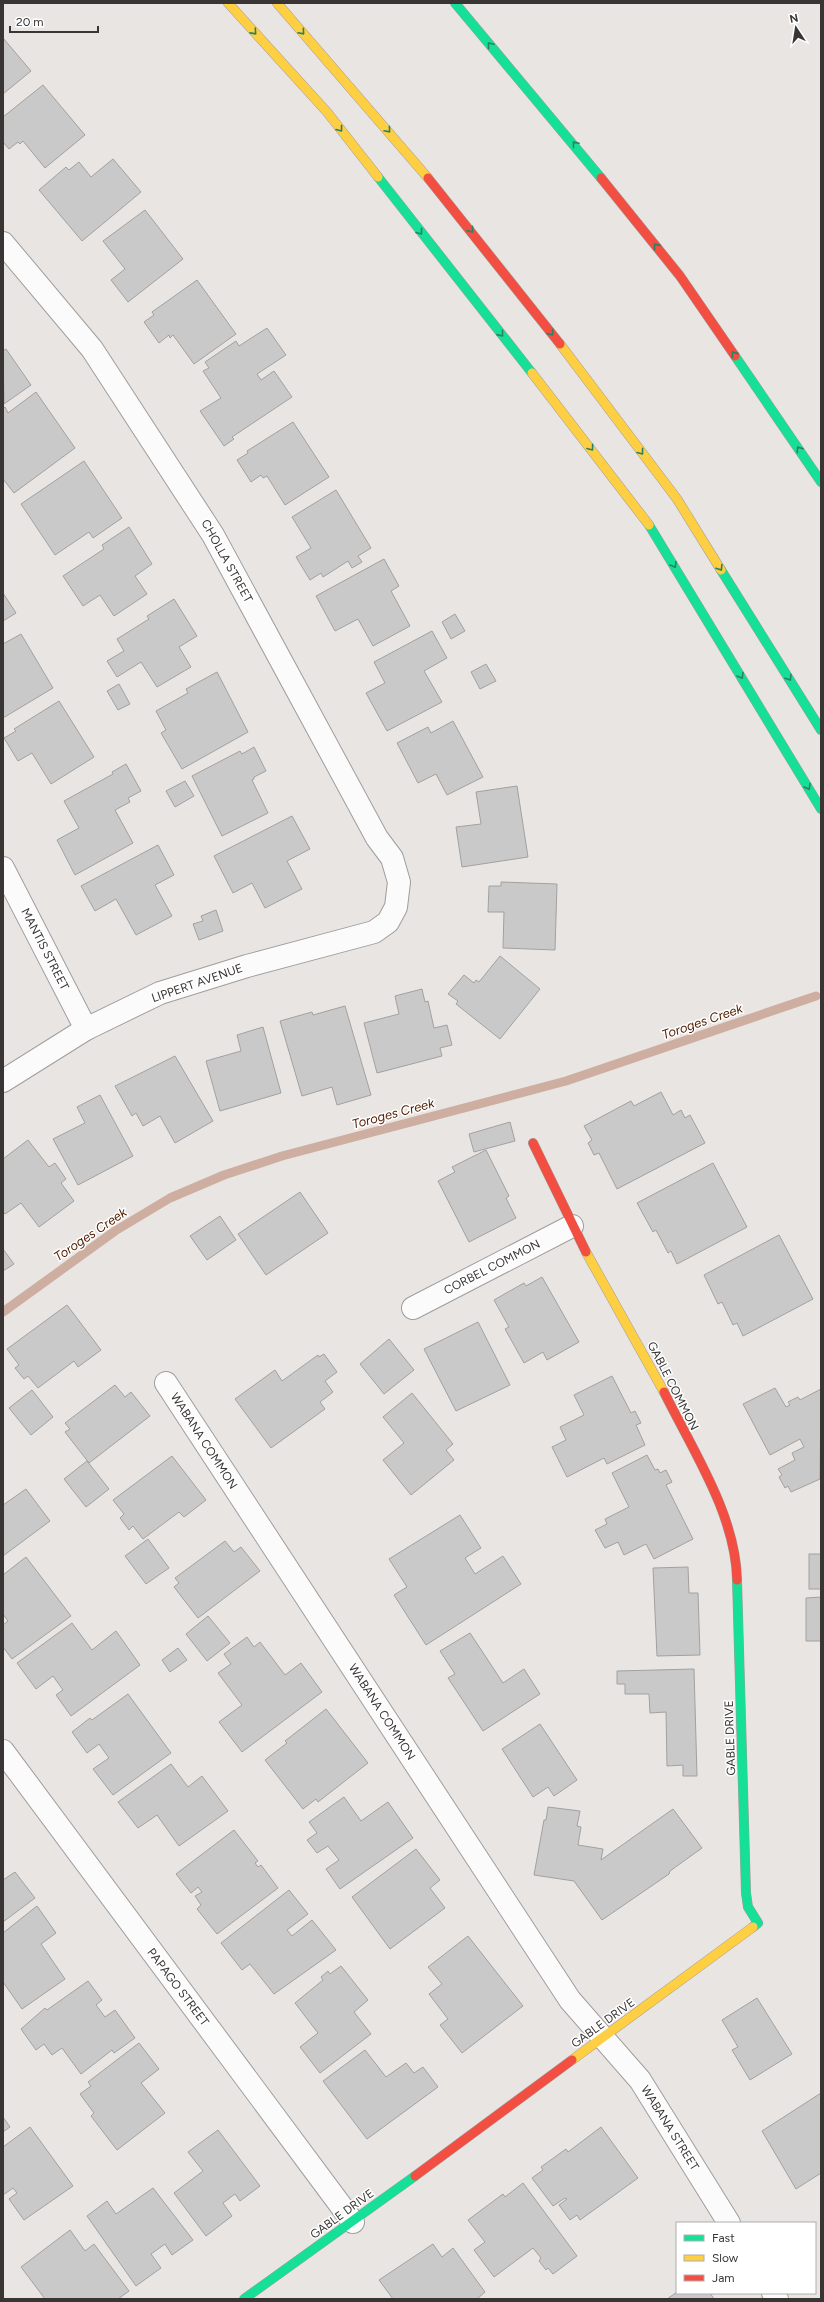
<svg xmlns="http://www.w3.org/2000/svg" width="824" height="2302" font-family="Figtree,sans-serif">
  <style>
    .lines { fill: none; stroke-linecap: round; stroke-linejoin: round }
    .stream { stroke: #cdaea0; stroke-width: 9 }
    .building { fill: #cac9c9; stroke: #a2a1a0 }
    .street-casing { stroke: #a09d9c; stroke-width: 24 }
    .fast-casing { stroke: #a09d9c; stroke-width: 10 }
    .slow-casing { stroke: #a09d9c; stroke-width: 10 }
    .jam-casing { stroke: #a09d9c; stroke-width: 10 }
    .street { stroke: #fcfbfb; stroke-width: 22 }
    .fast { stroke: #16e098; stroke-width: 9 }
    .slow { stroke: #ffcf43; stroke-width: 9 }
    .jam { stroke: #f24e42; stroke-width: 9 }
    .oneway { stroke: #298261 }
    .labels { text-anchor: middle; stroke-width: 3; stroke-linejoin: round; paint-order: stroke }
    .street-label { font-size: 12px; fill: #383534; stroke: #fff }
    .water-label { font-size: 13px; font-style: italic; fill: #562105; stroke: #fff }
  </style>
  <rect width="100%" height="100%" fill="#e9e5e3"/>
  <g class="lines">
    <polyline class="stream" points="3,1312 115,1231 170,1198 224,1175 282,1156 566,1081 816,996"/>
  </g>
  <g class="building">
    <polygon points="3,38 31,71 3,94"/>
    <polygon points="43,85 85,135 45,168 23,141 20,144 18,142 9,149 3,142 3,117"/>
    <polygon points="113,159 141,192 82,241 39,190 66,167 69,170 79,162 91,177"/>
    <polygon points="145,210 183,259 128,302 111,280 125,269 103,241"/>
    <polygon points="197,280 236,334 194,364 173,335 170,338 169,335 159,343 144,322 154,315 152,312"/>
    <polygon points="267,328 286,355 257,374 261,380 274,371 292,397 232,437 234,439 224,446 200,411 221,398 203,371 209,368 205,362 236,341 239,346"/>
    <polygon points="6,349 31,385 4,404 3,351"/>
    <polygon points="36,392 75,448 14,493 3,479 3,409 5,407 8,413"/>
    <polygon points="293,422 329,477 285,505 267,476 263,478 261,475 251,482 237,460 248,453 247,451"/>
    <polygon points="84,461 122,518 93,538 89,532 55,555 21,504"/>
    <polygon points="336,490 371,548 358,556 362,562 352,568 348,561 323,577 321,573 310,580 296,557 311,548 292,517"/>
    <polygon points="129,527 152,564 135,576 147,594 114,616 100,595 83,606 63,576 104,549 102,545"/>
    <polygon points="384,559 399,586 391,591 410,626 373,646 358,619 335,631 316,596"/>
    <polygon points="3,593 16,613 3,621"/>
    <polygon points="174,599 197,636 179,647 191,667 157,687 141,662 117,677 107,661 124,651 117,639 149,619 147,616"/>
    <polygon points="455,614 465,631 451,639 442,622"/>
    <polygon points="432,631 447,658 424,671 442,702 387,731 366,693 385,683 374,662"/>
    <polygon points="21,634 53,688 3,718 3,644"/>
    <polygon points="486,664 496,681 480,689 471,672"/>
    <polygon points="217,672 248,732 182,769 161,733 166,730 156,711 188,693 186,689"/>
    <polygon points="119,684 130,704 118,710 107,691"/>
    <polygon points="59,701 94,757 51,784 32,753 18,761 4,738 16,731 14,729"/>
    <polygon points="453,721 483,777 447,795 436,774 418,783 397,743 428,727 431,733"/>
    <polygon points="254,747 266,771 254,777 254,779 252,780 268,813 222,836 192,776 240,751 242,754"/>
    <polygon points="126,764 141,791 128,798 130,802 115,810 133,843 75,875 57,840 79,828 64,801 113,774 112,772"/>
    <polygon points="185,781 194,796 175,807 166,791"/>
    <polygon points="517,786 528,857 462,867 456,827 481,824 476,792"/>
    <polygon points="292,816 310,849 287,861 302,889 265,908 252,883 233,893 214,856"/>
    <polygon points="158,845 174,875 155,885 172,916 136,935 116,899 95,911 81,886"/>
    <polygon points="501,882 557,884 555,950 503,948 504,912 488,912 489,886 501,886"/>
    <polygon points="216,910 223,931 199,940 193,924 203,921 201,916"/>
    <polygon points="500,956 540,989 500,1039 456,1004 458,1001 448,994 464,975 474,983 476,980 479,982"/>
    <polygon points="422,989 425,1002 428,1001 434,1028 447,1025 452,1045 440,1048 442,1056 377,1073 364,1023 399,1014 395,996"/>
    <polygon points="345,1006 371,1095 337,1105 332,1087 302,1096 280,1021 312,1012 313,1015"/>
    <polygon points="263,1027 281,1093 220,1111 206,1061 241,1051 237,1035"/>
    <polygon points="175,1056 213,1121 175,1143 160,1116 143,1126 136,1113 132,1116 115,1086"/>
    <polygon points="661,1092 673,1115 681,1110 685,1118 690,1115 705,1143 617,1189 599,1153 594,1155 588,1143 592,1140 584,1126 631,1101 634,1106"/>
    <polygon points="100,1095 133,1156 78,1185 53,1139 85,1123 77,1107"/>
    <polygon points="510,1122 515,1141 474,1152 469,1134"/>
    <polygon points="28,1140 49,1167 55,1163 66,1179 61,1183 74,1201 39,1227 21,1203 5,1214 3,1211 3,1159"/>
    <polygon points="486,1150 509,1196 506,1198 516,1218 469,1242 438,1181 455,1172 452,1167"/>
    <polygon points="713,1163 747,1227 677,1264 671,1251 668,1253 656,1230 653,1232 637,1203"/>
    <polygon points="300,1192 328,1233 266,1275 238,1234"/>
    <polygon points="220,1216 236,1240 207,1260 190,1236"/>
    <polygon points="779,1235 813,1299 743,1336 737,1323 733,1325 722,1302 718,1304 704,1275"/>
    <polygon points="3,1249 14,1264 3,1271"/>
    <polygon points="542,1277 579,1342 547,1360 543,1352 524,1363 505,1329 509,1327 494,1300 524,1283 526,1286"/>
    <polygon points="67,1305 101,1350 78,1367 74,1361 38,1388 28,1376 24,1379 15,1368 19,1365 7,1349"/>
    <polygon points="478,1322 510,1385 456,1411 424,1349"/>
    <polygon points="389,1339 414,1370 384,1394 360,1364"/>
    <polygon points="324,1354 337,1372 325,1381 333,1392 320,1402 325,1409 271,1448 235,1399 275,1370 282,1381 318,1355 319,1357"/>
    <polygon points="612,1376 631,1413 635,1411 641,1423 636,1425 645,1445 607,1464 604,1458 567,1477 552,1447 566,1440 560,1427 584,1415 574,1395"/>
    <polygon points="115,1385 125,1397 131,1392 150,1416 89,1463 65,1432 70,1429 65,1423"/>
    <polygon points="775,1388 786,1407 790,1405 788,1402 798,1397 800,1400 821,1389 820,1479 791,1492 788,1486 785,1488 779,1477 782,1475 778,1469 795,1460 792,1453 804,1447 800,1439 770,1455 743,1404"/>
    <polygon points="32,1390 53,1417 31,1435 9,1408"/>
    <polygon points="412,1393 453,1444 446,1450 454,1460 411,1495 383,1460 404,1443 383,1417"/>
    <polygon points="647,1455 655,1470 658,1469 660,1473 666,1470 672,1482 666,1485 693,1539 654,1559 646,1544 624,1555 618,1542 605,1548 595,1530 607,1524 605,1519 629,1507 612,1473"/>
    <polygon points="172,1456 206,1500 184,1517 179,1512 143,1539 133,1526 129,1530 120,1518 124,1514 113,1500"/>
    <polygon points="87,1461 109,1489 86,1507 64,1479"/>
    <polygon points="26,1489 50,1521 3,1556 3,1505"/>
    <polygon points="460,1515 481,1548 465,1558 475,1574 503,1556 521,1584 426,1645 394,1595 407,1587 389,1559"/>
    <polygon points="148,1539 169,1568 146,1584 125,1556"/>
    <polygon points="225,1541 234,1552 241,1547 260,1571 198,1618 174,1587 179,1583 175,1578"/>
    <rect x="809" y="1554" width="12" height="35"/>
    <polygon points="26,1557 71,1616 12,1659 3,1647 3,1625 8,1621 3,1614 3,1575"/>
    <polygon points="688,1567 689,1593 698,1593 700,1655 657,1656 653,1568"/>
    <polygon points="821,1597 821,1641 806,1641 806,1598"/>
    <polygon points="208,1616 230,1643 207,1661 186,1634"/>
    <polygon points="72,1623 92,1650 116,1631 140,1665 71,1716 56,1695 63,1690 53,1676 36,1689 17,1663"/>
    <polygon points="470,1633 503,1683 524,1669 540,1694 483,1731 448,1678 455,1674 440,1651"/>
    <polygon points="247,1637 254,1647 260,1642 285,1675 301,1663 322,1692 242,1752 219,1722 242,1705 218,1673 231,1664 224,1654"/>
    <polygon points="178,1648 187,1660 170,1672 162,1660"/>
    <polygon points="694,1669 697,1776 683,1776 683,1765 667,1766 666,1712 650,1713 649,1694 625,1694 625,1684 617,1684 617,1671"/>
    <polygon points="128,1694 171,1753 113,1795 93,1769 109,1758 99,1744 87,1753 72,1732 90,1718 92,1720"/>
    <polygon points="326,1709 368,1763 318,1802 316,1799 303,1809 265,1760 287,1743 285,1741"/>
    <polygon points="540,1724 577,1780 554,1796 548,1787 533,1797 502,1749"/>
    <polygon points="171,1764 188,1787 202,1776 228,1811 179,1846 157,1815 138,1828 118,1802"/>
    <polygon points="344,1797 361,1821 388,1802 413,1838 340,1889 326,1869 339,1860 328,1846 317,1853 307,1840 317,1833 309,1822"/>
    <polygon points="548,1807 580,1811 577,1826 581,1827 578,1845 603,1849 601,1860 673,1809 702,1848 670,1871 669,1874 602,1920 574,1881 534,1875 544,1820 546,1820"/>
    <polygon points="234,1830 258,1861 255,1863 258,1867 261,1865 278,1888 217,1934 197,1909 201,1905 195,1896 202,1892 198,1887 191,1893 176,1874"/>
    <polygon points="416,1849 440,1880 430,1888 445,1908 390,1949 352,1897"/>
    <polygon points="15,1872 35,1898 3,1922 3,1880"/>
    <polygon points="289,1890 308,1914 287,1930 292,1936 312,1920 336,1950 274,1994 250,1964 242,1970 221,1943"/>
    <polygon points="37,1906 56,1933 41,1944 65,1979 22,2009 3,1982 3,1933"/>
    <polygon points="468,1936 523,2006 462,2053 440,2025 448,2019 429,1994 442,1984 428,1967"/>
    <polygon points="341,1966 368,2000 354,2012 371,2034 320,2073 300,2047 318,2033 295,2003 323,1980 321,1977 328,1971 330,1974"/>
    <polygon points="88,1981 102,2000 96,2005 105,2017 115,2010 135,2038 114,2053 112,2050 81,2074 62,2048 52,2055 44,2044 36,2050 21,2029 45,2008 47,2010"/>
    <polygon points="757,1998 792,2054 750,2080 732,2050 738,2047 722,2020"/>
    <polygon points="139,2043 159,2069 141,2083 165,2113 117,2150 91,2116 94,2113 80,2094 91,2086 88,2082"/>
    <polygon points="365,2050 386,2077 406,2063 414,2073 423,2067 438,2087 367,2139 323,2081"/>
    <polygon points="821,2093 821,2173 796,2189 762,2131"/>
    <polygon points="3,2117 10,2127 3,2132"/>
    <polygon points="30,2127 73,2186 24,2220 9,2199 17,2193 13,2188 3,2195 3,2147"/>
    <polygon points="601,2127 638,2178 580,2220 577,2215 570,2220 559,2205 567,2199 565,2198 553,2206 532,2178 543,2170 541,2167 566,2149 568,2152"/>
    <polygon points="218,2130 260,2186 240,2201 235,2194 223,2203 232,2216 206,2236 174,2193 203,2171 188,2152"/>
    <polygon points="523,2183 577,2256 553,2274 548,2268 546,2270 539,2261 541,2258 533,2248 494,2277 474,2250 485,2242 468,2220 503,2194 505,2197"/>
    <polygon points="153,2188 193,2240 172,2255 165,2244 151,2254 161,2268 136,2286 87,2216 107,2201 116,2214"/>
    <polygon points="70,2230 85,2251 94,2244 129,2291 118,2299 45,2299 21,2267"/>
    <polygon points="433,2244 442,2257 453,2248 485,2292 477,2299 393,2299 379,2280"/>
    <polygon points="677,2292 710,2293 714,2299 667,2299"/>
  </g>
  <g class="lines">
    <g class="street-casing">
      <g id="street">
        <polyline points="3,243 92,349 213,535 377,838 392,858 399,882 396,907 388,922 374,932 247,966 160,993 86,1029 3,1081"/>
        <polyline points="3,868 86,1029"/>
        <polyline points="413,1308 572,1226"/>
        <polyline points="166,1383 570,2000 640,2080 729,2223"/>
        <polyline points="3,1751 353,2222"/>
        <polyline points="773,2293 777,2299"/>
      </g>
    </g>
    <g class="fast-casing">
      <g id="fast">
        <polyline points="455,3 601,178"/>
        <polyline points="378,177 532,373"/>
        <polyline points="735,356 821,482"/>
        <polyline points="649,525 821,809"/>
        <polyline points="721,570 821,730"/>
        <polyline points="737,1580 746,1893 748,1907 758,1923 753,1927"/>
        <polyline points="244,2299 415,2176"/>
      </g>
    </g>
    <g class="slow-casing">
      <g id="slow">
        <polyline points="228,3 327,112 378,177"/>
        <polyline points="277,3 428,178"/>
        <polyline points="560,344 677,499 721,570"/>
        <polyline points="532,373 649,525"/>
        <polyline points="586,1252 664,1392"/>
        <polyline points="572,2060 753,1927"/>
      </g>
    </g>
    <g class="jam-casing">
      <g id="jam">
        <polyline points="428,178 560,344"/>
        <polyline points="601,178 680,276 735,356"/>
        <polyline points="533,1143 586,1252"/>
        <path d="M 664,1392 C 692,1449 736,1515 737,1580"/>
        <polyline points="415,2176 572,2060"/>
      </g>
    </g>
    <use href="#street" class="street"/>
    <use href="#fast" class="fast"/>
    <use href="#slow" class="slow"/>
    <use href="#jam" class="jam"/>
  </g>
  <defs><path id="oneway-chevron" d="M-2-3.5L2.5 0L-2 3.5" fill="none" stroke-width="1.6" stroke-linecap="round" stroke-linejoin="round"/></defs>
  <g class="oneway">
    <use href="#oneway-chevron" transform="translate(254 32) rotate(48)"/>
    <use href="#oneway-chevron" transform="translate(302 32) rotate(49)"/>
    <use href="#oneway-chevron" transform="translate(490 45) rotate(-130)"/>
    <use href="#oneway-chevron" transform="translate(340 129) rotate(52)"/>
    <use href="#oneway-chevron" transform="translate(388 130) rotate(49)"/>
    <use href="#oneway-chevron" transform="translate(575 144) rotate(-129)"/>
    <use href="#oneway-chevron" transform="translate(471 230) rotate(51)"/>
    <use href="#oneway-chevron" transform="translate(420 232) rotate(52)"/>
    <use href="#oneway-chevron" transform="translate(656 246) rotate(-129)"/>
    <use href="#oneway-chevron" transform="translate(551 333) rotate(53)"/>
    <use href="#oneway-chevron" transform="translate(501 334) rotate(51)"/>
    <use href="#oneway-chevron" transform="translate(734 354) rotate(-125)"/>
    <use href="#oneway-chevron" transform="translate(591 448) rotate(53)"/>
    <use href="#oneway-chevron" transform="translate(799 449) rotate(-124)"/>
    <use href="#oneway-chevron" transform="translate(641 452) rotate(53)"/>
    <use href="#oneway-chevron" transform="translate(674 565) rotate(59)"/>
    <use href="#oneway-chevron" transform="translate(720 568) rotate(58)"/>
    <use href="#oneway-chevron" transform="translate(741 676) rotate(59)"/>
    <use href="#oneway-chevron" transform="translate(789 678) rotate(58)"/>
    <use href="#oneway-chevron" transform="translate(808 787) rotate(59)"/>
  </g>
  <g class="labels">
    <g class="street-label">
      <text transform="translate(227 561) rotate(61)" y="4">CHOLLA STREET</text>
      <text transform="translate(45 949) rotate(63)" y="4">MANTIS STREET</text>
      <text transform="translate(197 983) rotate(-19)" y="4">LIPPERT AVENUE</text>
      <text transform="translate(492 1267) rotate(-27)" y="4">CORBEL COMMON</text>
      <text transform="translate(673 1386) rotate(63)" y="4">GABLE COMMON</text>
      <text transform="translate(204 1441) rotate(57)" y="4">WABANA COMMON</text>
      <text transform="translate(382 1712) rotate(57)" y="4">WABANA COMMON</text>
      <text transform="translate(730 1738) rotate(-92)" y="4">GABLE DRIVE</text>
      <text transform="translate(178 1987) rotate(53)" y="4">PAPAGO STREET</text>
      <text transform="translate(603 2023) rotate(-36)" y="4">GABLE DRIVE</text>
      <text transform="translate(670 2128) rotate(58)" y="4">WABANA STREET</text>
      <text transform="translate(342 2214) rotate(-36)" y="4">GABLE DRIVE</text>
    </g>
    <g class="water-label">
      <text transform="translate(702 1021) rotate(-19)" y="5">Toroges Creek</text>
      <text transform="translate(393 1113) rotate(-15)" y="5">Toroges Creek</text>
      <text transform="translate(90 1234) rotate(-34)" y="5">Toroges Creek</text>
    </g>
  </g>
  <rect width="824" height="2302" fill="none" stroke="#383534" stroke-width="8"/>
  <rect x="676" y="2222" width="140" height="72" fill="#ffffff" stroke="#afaeae"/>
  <rect x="684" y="2235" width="20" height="6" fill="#16e098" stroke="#afaeae"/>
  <text x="712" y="2242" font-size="12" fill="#383534">Fast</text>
  <rect x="684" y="2255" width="20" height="6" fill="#ffcf43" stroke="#afaeae"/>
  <text x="712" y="2262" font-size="12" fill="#383534">Slow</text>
  <rect x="684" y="2275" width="20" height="6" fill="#f24e42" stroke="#afaeae"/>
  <text x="712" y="2282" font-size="12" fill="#383534">Jam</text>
  <g transform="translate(796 28) rotate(348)" stroke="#ffffff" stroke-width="3" paint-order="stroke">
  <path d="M0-3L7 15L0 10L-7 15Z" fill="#383534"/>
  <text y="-6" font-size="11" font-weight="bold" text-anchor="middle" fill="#383534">N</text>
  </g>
  <path d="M10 26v6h88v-6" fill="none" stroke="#383534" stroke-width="2"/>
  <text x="16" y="26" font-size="12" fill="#383534" stroke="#ffffff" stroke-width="3" paint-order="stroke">20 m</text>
</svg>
